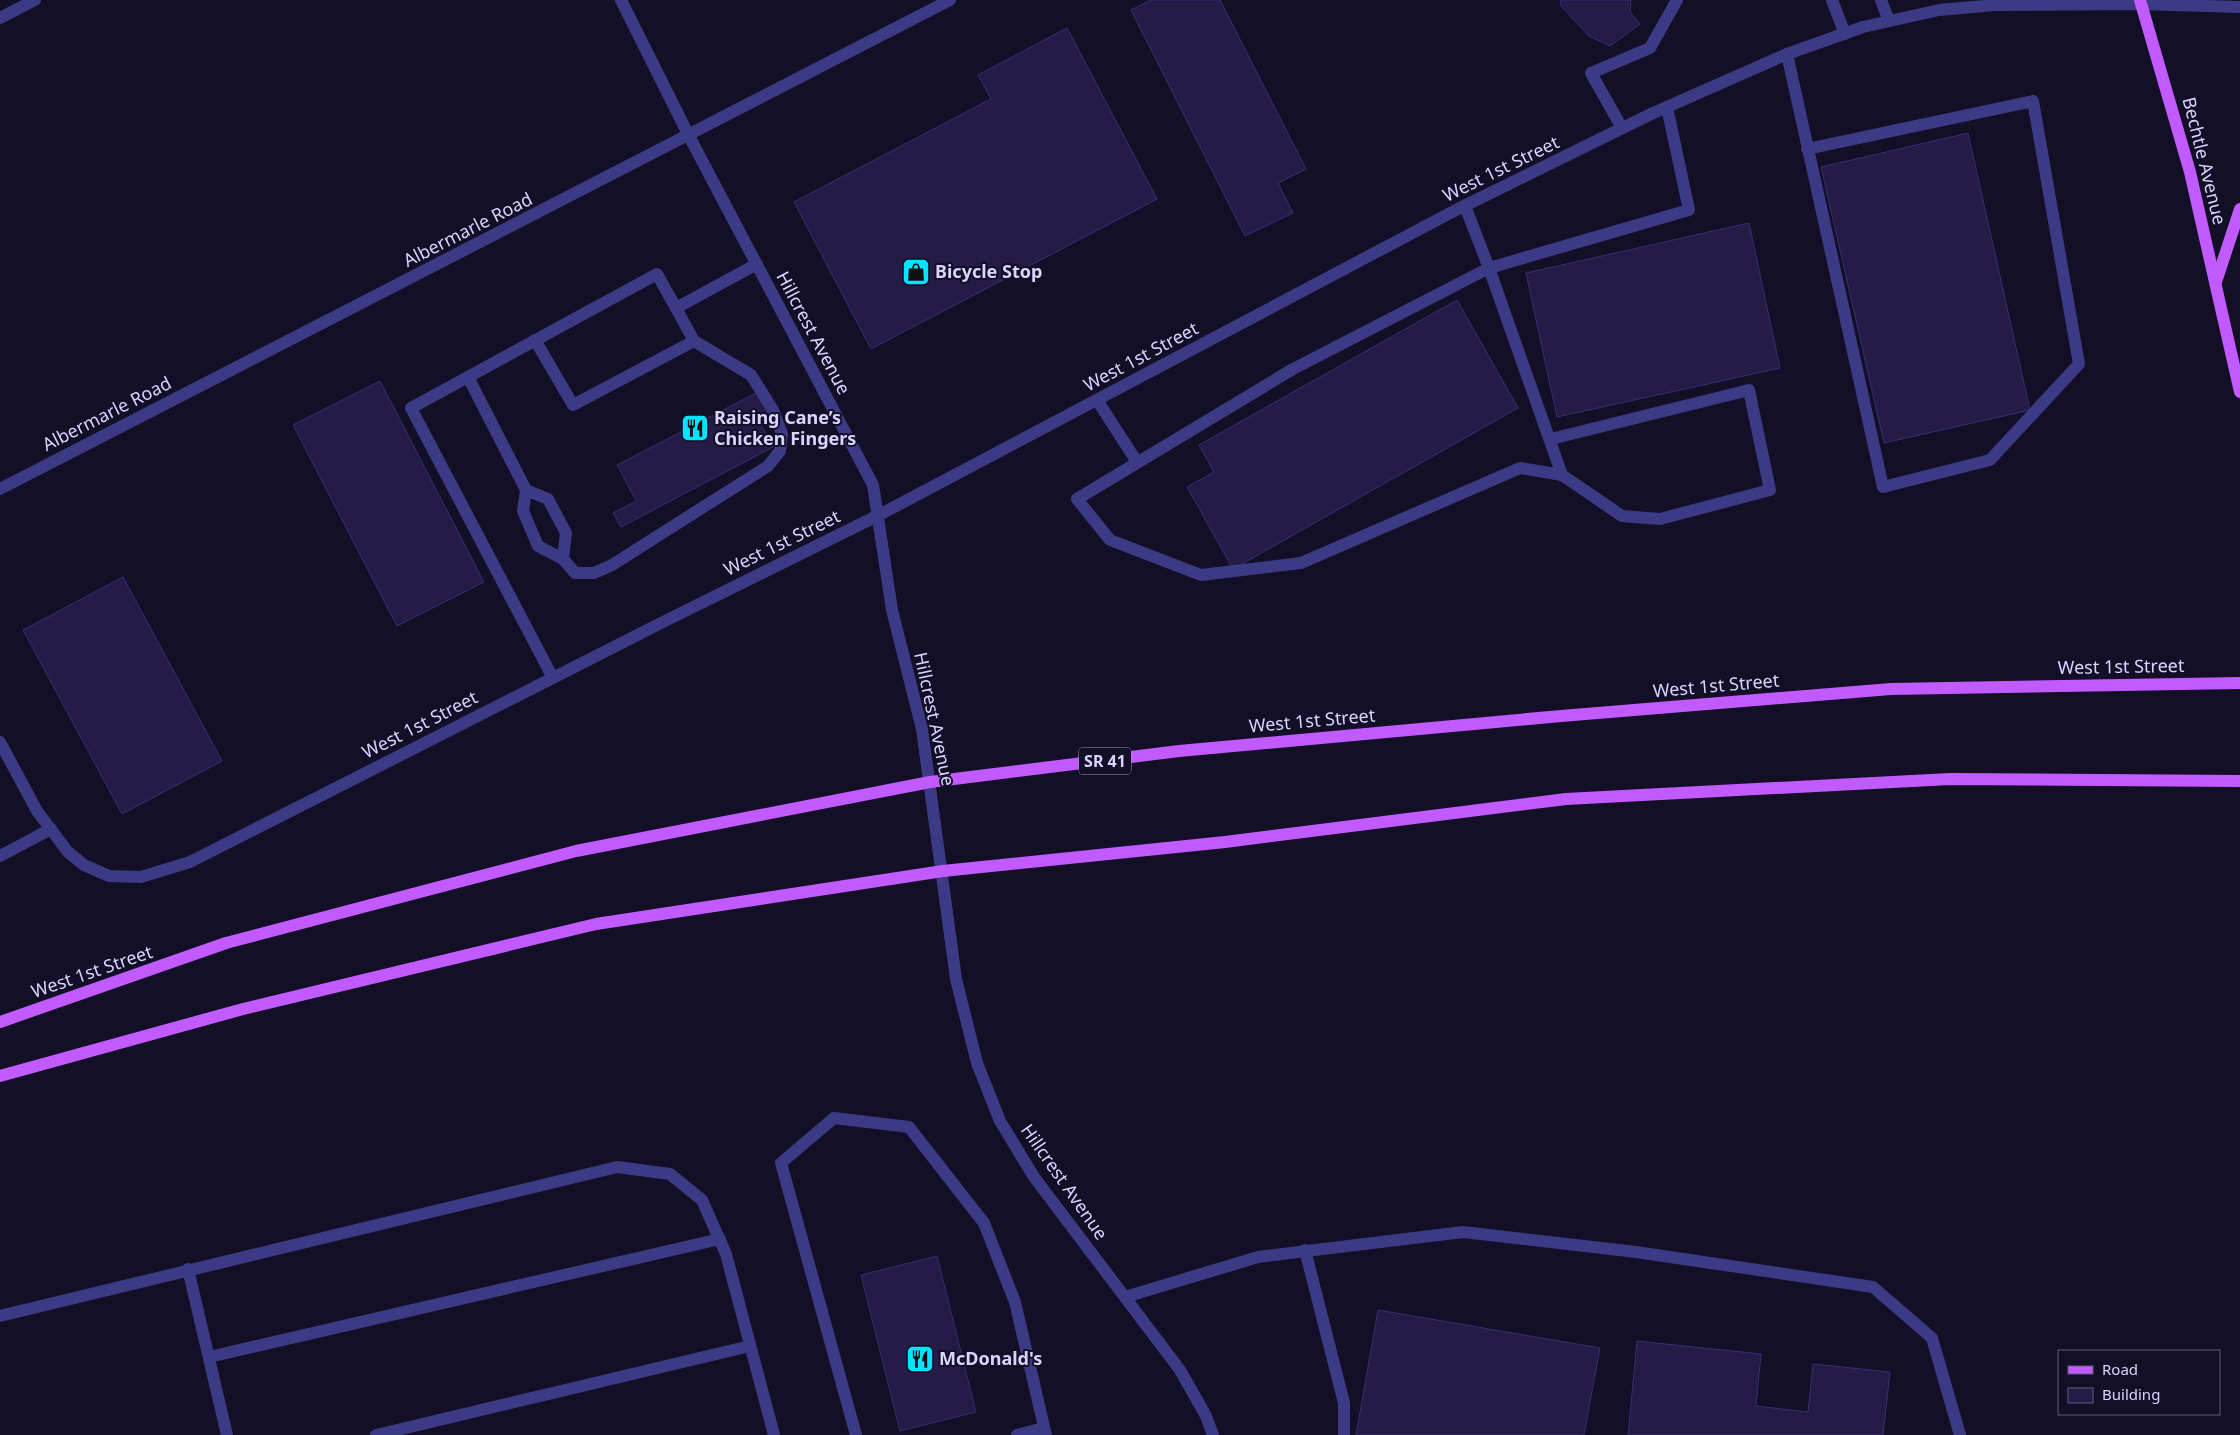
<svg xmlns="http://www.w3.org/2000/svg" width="2240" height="1435" font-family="'Noto Sans',sans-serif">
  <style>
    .building { fill: #241b47; stroke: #3b2d73 }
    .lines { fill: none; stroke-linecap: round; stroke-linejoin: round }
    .minor { stroke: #3d3a85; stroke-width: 12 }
    .major { stroke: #c25bff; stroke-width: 12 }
    .labels { text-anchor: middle; stroke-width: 4; stroke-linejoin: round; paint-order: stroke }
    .shield { fill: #130f26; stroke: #9e99be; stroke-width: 1 }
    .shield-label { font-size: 16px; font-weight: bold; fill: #d9d4ff }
    .street-label { font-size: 18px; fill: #d9d4ff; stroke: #130f26 }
    .poi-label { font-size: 18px; font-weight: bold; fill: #d9d4ff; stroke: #130f26; text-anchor: start }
  </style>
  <rect width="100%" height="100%" fill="#130f26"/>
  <g class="building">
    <polygon points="1151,0 1220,0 1306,169 1278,183 1293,213 1245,236 1131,10"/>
    <polygon points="1561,0 1631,0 1630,12 1640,24 1610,46 1589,36 1560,5"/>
    <polygon points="1067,28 1157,199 871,349 794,202 991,99 978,75"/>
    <polygon points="1968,133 2030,410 1884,443 1821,167"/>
    <polygon points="1749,223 1780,368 1557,417 1526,273"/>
    <polygon points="1457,300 1518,408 1233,569 1187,487 1214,472 1199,445"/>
    <polygon points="380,381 484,582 397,626 293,425"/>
    <polygon points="758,392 772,420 761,425 773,447 621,527 613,513 636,501 617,465"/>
    <polygon points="123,577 222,761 122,814 23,630"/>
    <polygon points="937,1256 976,1412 900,1431 861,1275"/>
    <polygon points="1378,1310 1600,1348 1584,1435 1356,1435"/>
    <polygon points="1637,1341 1761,1354 1756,1406 1808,1412 1813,1364 1890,1372 1883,1435 1628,1435"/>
  </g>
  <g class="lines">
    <g class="minor">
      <polyline points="621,0 689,136 873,485 892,610 922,729 956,979 977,1063 1000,1121 1034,1177 1180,1370 1206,1416 1213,1435"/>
      <polyline points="1832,0 1845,34"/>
      <polyline points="1881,0 1889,21"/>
      <polyline points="0,18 35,0"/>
      <polyline points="1787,54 1883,487 1990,460 2079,364 2033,101 1807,149"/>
      <polyline points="1622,128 1591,73 1650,48 1677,0"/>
      <polyline points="1465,206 1489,268 1293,369 1077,499 1110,540 1201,575 1301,563 1520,468 1562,475"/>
      <polyline points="535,340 573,405 694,341 676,308"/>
      <polyline points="468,377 526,490 523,511 538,546 563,559 575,573 594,573 612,565 768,466 780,451 782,434 773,410 751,375 694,341"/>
      <polyline points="1097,400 1137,462"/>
      <polyline points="1551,439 1749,390 1770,490 1660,519 1622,516 1562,475 1489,268 1689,210 1667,107"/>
      <polyline points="0,489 950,0"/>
      <polyline points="526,490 548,499 566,533 563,559"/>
      <polyline points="553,678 411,408 657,274 676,308 757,264"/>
      <polyline points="0,742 37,811 68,852 84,865 109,876 141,877 190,862 665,621 879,515 1454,211 1651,114 1787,54 1863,27 1939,10 1995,5 2141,4 2240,7"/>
      <polyline points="0,856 51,829"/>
      <polyline points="1305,1250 1344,1403 1344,1435"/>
      <polyline points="188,1269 227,1435"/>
      <polyline points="1125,1297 1258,1257 1463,1232 1636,1252 1873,1287 1932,1338 1960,1435"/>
      <polyline points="0,1316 617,1167 670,1174 702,1200 726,1254 774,1435"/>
      <polyline points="209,1357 720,1239"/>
      <polyline points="376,1435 750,1346"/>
      <polyline points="856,1435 781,1163 834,1118 909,1127 984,1223 1015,1302 1046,1435"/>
      <polyline points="1017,1435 1044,1428"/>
    </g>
    <g class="major">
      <polyline points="2140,0 2190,172 2240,392"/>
      <polyline points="2216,282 2240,209"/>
      <polyline points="0,1022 226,943 576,851 930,782 1179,751 1561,716 1891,689 2240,683"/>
      <polyline points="0,1076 243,1009 596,924 943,871 1225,842 1566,799 1950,779 2240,781"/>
    </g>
  </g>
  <defs>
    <g id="shop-square" transform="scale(1.4375)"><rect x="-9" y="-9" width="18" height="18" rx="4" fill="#00e5ff" stroke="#130f26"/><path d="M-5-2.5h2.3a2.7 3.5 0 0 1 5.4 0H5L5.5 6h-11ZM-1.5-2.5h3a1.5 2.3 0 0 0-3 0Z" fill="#111"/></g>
    <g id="restaurant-square" transform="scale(1.4375)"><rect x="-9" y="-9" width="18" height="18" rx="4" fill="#00e5ff" stroke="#130f26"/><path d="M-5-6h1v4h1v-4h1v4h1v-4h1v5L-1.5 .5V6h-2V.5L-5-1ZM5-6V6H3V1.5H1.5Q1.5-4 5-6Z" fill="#111"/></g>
  </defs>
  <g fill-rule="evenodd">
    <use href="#shop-square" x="916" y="272"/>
    <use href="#restaurant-square" x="695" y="428"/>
    <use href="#restaurant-square" x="920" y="1359"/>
  </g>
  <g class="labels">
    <rect class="shield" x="1079" y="747.5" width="52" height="27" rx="4"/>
    <g class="shield-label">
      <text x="1105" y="767">SR 41</text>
    </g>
    <g class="street-label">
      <text transform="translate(2204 161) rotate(76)" y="6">Bechtle Avenue</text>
      <text transform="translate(1501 169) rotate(-26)" y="6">West 1st Street</text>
      <text transform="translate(468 230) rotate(-27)" y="6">Albermarle Road</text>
      <text transform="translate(813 333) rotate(62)" y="6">Hillcrest Avenue</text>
      <text transform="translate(1141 357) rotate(-28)" y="6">West 1st Street</text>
      <text transform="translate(107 414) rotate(-27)" y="6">Albermarle Road</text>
      <text transform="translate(782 543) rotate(-26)" y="6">West 1st Street</text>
      <text transform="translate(2121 667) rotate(-1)" y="6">West 1st Street</text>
      <text transform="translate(1716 686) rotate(-5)" y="6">West 1st Street</text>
      <text transform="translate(934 719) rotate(78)" y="6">Hillcrest Avenue</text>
      <text transform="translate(1312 721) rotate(-5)" y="6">West 1st Street</text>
      <text transform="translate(420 725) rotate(-27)" y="6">West 1st Street</text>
      <text transform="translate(92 972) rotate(-19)" y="6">West 1st Street</text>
      <text transform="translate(1064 1182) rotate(55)" y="6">Hillcrest Avenue</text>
    </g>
    <g class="poi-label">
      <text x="935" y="278">Bicycle Stop</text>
      <text x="714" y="424">Raising Cane’s<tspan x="714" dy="21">Chicken Fingers</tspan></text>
      <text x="939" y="1365">McDonald's</text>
    </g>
  </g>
  <rect x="2058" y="1350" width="162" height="65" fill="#130f26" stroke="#625e7d"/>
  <rect x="2068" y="1366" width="25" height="8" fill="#c25bff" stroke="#625e7d"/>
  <text x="2102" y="1375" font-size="15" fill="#d9d4ff">Road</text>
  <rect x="2068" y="1388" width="25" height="15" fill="#241b47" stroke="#625e7d"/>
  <text x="2102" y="1400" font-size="15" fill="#d9d4ff">Building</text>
</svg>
